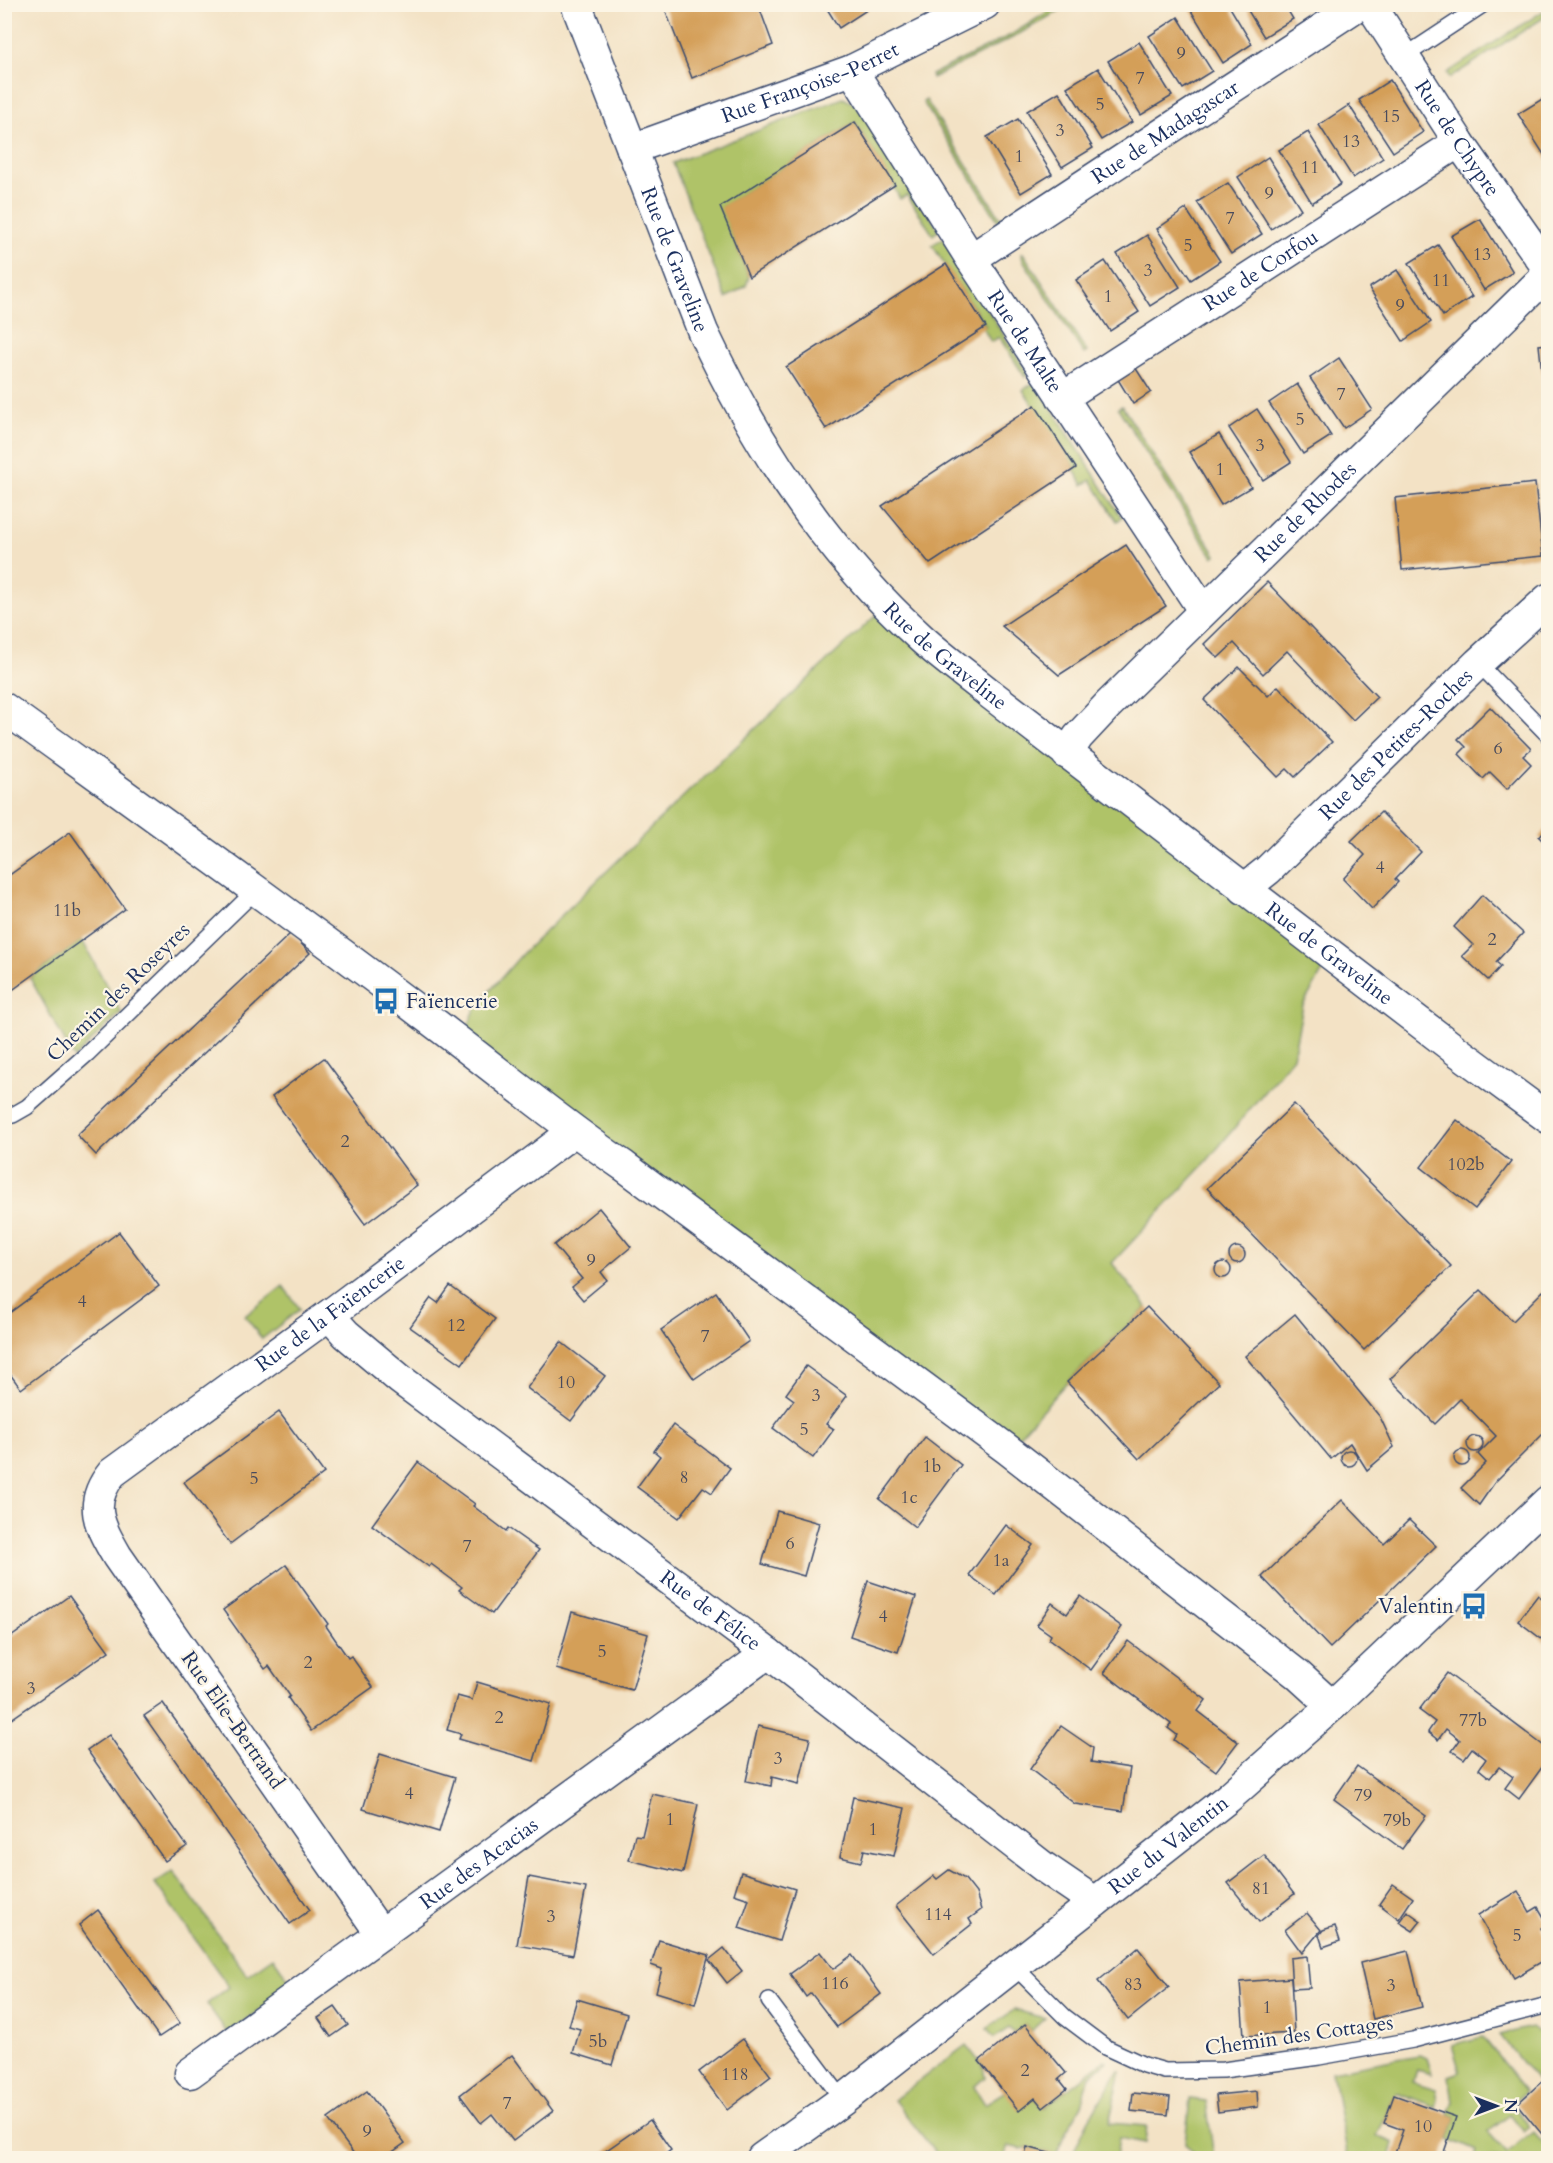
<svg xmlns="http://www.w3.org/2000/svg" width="1553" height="2163" font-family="Cardo,serif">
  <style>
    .green { fill: #afc367; stroke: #657962; stroke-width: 1.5 }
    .building { fill: #d49f59 }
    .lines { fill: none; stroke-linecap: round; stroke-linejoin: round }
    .lane-casing { stroke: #3b4a6d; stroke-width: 18 }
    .street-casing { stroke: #3b4a6d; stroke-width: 33 }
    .lane { stroke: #fff; stroke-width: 15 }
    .street { stroke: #fff; stroke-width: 30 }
    .labels { text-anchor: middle; stroke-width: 4.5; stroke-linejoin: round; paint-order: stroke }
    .number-label { font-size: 18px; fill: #494b5d }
    .street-label { font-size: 21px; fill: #1b2f5e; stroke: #fcf5e5 }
    .poi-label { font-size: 21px; fill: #1b2f5e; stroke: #fcf5e5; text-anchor: start }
  </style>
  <rect width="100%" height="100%" fill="#fcf5e5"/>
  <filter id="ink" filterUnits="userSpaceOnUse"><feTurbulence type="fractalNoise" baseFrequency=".0167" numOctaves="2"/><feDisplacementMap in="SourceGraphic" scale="12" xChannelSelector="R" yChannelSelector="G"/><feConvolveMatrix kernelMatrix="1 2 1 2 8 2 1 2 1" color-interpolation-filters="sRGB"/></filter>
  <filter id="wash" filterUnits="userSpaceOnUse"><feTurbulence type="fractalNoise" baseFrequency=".008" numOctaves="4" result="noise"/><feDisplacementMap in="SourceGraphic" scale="24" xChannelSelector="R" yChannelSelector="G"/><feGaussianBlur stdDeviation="1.35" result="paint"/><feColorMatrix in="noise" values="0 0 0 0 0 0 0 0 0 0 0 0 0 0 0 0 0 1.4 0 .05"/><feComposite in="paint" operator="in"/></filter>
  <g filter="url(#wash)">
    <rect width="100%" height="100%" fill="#f3e2c5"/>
    <g class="green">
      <polygon points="1060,4 1069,5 1012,38 932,78 931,75 1011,35"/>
      <polygon points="1548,8 1548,15 1450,78 1447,73 1453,69"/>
      <polygon points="843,98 855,104 866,117 939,230 933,235 907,195 900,199 893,186 894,185 855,122 721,207 749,277 746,286 726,298 673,163"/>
      <polygon points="926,100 1003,222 1000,224 923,102"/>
      <polygon points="943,238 1028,374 1025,377 999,337 991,342 983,328 986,326 932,245"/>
      <polygon points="1023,253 1087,352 1084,354 1023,260 1021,254"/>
      <polygon points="1035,382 1122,518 1117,521 1091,480 1083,485 1074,470 1076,468 1023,390"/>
      <polygon points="1122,406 1216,555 1213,557 1118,408"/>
      <polygon points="888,606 1332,955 1303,1005 1293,1057 1202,1167 1112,1263 1147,1307 1067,1382 1007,1449 463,1038 476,1007 522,954 689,791 873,618"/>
      <polygon points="82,940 121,1012 74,1058 30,978"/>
      <polygon points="283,1286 300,1309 262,1339 245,1316"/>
      <polygon points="173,1871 247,1975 273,1957 293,1986 228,2034 207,2004 229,1987 155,1883"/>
      <polygon points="1014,2010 1045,2018 1031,2031 1025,2024 1014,2033 1009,2028 994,2038 987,2029"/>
      <polygon points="1531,2027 1548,2040 1548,2076 1539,2084 1500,2035"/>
      <polygon points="1482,2037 1526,2091 1511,2103 1530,2127 1524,2132 1510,2115 1488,2132 1507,2153 1534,2132 1545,2145 1548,2143 1548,2158 1474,2158 1476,2151 1449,2139 1456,2117 1448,2114 1453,2102 1449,2076 1460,2072 1452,2045"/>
      <polygon points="966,2045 983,2066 985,2077 974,2087 985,2104 1004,2092 1035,2098 1044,2108 1104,2061 1107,2062 1090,2076 1083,2094 1083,2103 1067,2130 1056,2155 1028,2147 1022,2149 1008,2146 1004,2158 940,2158 894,2100"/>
      <polygon points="1419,2055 1427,2058 1432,2074 1417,2070 1413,2082 1436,2089 1438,2099 1436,2107 1396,2092 1377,2136 1394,2143 1390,2158 1348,2158 1332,2071"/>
      <polygon points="1118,2071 1121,2071 1109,2123 1147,2126 1145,2143 1119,2138 1116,2158 1078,2158 1073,2153 1088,2121"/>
      <polygon points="1190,2099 1206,2101 1214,2158 1198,2158 1185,2143"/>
    </g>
    <g id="blocks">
      <g class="building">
        <polygon points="663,4 758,4 773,45 692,78"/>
        <polygon points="824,4 876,4 839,28"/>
        <polygon points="1197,4 1228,4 1252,44 1223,63 1190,9"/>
        <polygon points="1244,4 1284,4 1293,19 1264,37"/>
        <polygon points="1178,17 1212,71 1183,89 1149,36"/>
        <polygon points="1139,42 1172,96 1141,115 1108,61"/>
        <polygon points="1098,68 1132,122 1101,140 1067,87"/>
        <polygon points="1390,80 1423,132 1393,152 1359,100"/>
        <polygon points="1059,92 1093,148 1062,167 1027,111"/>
        <polygon points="1547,96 1548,98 1548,161 1518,114"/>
        <polygon points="1349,105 1383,158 1353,178 1319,125"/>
        <polygon points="1018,119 1052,174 1021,193 987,137"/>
        <polygon points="855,122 895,185 749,277 720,207"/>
        <polygon points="1308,132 1341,184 1312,203 1279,150"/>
        <polygon points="1268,157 1301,209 1271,229 1238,177"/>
        <polygon points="1228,183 1262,234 1231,254 1197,202"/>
        <polygon points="1186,209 1220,261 1191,280 1157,229"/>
        <polygon points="1480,219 1513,272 1484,290 1451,236"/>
        <polygon points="1147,235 1180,287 1150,306 1117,254"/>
        <polygon points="1438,245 1472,297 1443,316 1409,263"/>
        <polygon points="1105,261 1139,312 1110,331 1076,280"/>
        <polygon points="946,264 986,327 826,429 786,367"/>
        <polygon points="1397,270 1431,322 1403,341 1369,288"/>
        <polygon points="1548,344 1548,418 1547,418 1539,345"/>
        <polygon points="1339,358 1372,409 1344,428 1310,378"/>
        <polygon points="1135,367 1151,392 1133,404 1117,378"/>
        <polygon points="1297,384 1331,436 1303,454 1269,403"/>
        <polygon points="1035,405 1076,468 930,564 882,506"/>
        <polygon points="1257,409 1291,462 1263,480 1229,428"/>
        <polygon points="1219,434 1251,487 1221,505 1189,452"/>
        <polygon points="1535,483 1543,556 1402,570 1395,498"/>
        <polygon points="1126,545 1166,606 1059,675 1002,626"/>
        <polygon points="1267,582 1377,697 1353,720 1287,651 1263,674 1234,643 1218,658 1204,644"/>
        <polygon points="1239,667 1268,696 1278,686 1332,742 1295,777 1287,769 1278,777 1204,700"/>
        <polygon points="1490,707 1531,749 1523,756 1531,764 1507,789 1490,772 1483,779 1459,754 1466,747 1458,739"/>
        <polygon points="1381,812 1421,852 1395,879 1398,882 1372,909 1343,879 1365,855 1351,841"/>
        <polygon points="1548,826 1548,846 1539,837"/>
        <polygon points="70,832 125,909 4,996 4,879"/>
        <polygon points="1482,895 1523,933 1496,962 1501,966 1488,980 1462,956 1473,945 1454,927"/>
        <polygon points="291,933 310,953 96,1155 77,1135"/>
        <polygon points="324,1058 417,1185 365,1224 272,1097"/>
        <polygon points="1294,1104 1451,1266 1364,1350 1207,1188"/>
        <polygon points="1457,1120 1511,1162 1475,1209 1421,1167"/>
        <polygon points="599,1208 631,1247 601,1272 607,1280 583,1300 572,1287 582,1279 554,1245"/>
        <polygon points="119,1232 159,1286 21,1389 4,1366 4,1317"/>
        <circle cx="1237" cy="1255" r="8"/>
        <circle cx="1223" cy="1270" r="8"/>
        <polygon points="450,1286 495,1319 462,1364 410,1327 431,1298 438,1303"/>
        <polygon points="1481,1290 1513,1321 1543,1291 1547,1295 1548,1293 1548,1429 1495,1482 1479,1505 1461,1488 1486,1463 1478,1454 1496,1436 1460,1399 1435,1424 1390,1379"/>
        <polygon points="716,1292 749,1341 694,1379 661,1330"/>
        <polygon points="1147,1307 1219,1383 1139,1459 1067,1382"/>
        <polygon points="1295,1314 1380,1417 1394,1447 1367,1470 1350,1443 1331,1459 1245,1356"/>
        <polygon points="561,1342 605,1376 571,1421 527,1388"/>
        <polygon points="806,1366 847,1396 826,1424 834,1429 813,1458 773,1428 794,1400 786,1394"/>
        <polygon points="279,1412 324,1473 230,1544 184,1482"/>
        <polygon points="673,1425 730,1468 712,1493 703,1487 679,1518 637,1487 660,1456 654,1451"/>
        <circle cx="1475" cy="1444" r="8"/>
        <polygon points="925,1437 961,1465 915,1527 879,1499"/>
        <circle cx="1462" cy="1458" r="8"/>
        <circle cx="1349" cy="1458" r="8"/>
        <polygon points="418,1462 475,1504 473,1506 506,1531 508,1528 539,1550 492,1614 459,1590 462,1587 431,1564 429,1567 372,1525"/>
        <polygon points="1342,1500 1384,1544 1409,1520 1436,1546 1330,1648 1262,1577"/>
        <polygon points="777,1511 819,1523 804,1576 762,1564"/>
        <polygon points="1006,1525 1033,1545 996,1595 969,1575"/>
        <polygon points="286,1565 328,1624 326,1626 348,1658 351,1656 373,1687 311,1731 288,1698 290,1696 269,1666 265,1669 223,1610"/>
        <polygon points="868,1581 916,1597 898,1652 850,1636"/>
        <polygon points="1538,1595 1548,1603 1548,1644 1518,1621"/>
        <polygon points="69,1596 109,1651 4,1724 4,1642"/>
        <polygon points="1080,1596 1122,1627 1091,1670 1049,1639 1051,1635 1037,1625 1052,1603 1067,1614"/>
        <polygon points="572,1612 648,1634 632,1690 556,1669"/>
        <polygon points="1128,1641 1206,1700 1198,1711 1238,1742 1216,1771 1174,1740 1177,1735 1168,1728 1171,1724 1104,1673"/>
        <polygon points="1447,1673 1548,1749 1548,1759 1519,1799 1505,1788 1513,1777 1499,1767 1490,1778 1479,1769 1486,1759 1472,1748 1464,1759 1452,1751 1460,1740 1446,1729 1438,1740 1428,1732 1435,1722 1419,1710"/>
        <polygon points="477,1682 551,1704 534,1761 459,1739 461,1734 447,1730 457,1696 472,1700"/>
        <polygon points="163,1703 310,1910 290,1924 144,1716"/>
        <polygon points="758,1726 810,1738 799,1784 772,1777 771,1786 746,1781"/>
        <polygon points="1061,1726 1093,1748 1091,1762 1130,1768 1123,1811 1075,1804 1030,1769"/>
        <polygon points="109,1735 187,1846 165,1861 87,1750"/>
        <polygon points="380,1754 455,1777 439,1832 363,1809"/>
        <polygon points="1357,1766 1426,1816 1402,1849 1334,1799"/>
        <polygon points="652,1794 698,1804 683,1873 629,1860 635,1835 642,1836"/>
        <polygon points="853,1797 905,1808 894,1856 864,1850 861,1862 840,1857"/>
        <polygon points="1264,1855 1294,1894 1259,1922 1228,1883"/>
        <polygon points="949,1870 965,1879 976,1893 981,1910 969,1919 972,1924 934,1954 896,1906 934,1876 937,1879"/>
        <polygon points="741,1872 795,1889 779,1941 739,1928 749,1899 734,1894"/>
        <polygon points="529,1877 586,1888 573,1955 517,1945"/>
        <polygon points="1393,1884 1413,1898 1399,1919 1379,1904"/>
        <polygon points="1518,1891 1530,1912 1538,1907 1548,1924 1541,1928 1548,1942 1548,1958 1514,1978 1478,1915"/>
        <polygon points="98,1910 180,2023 159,2037 79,1925"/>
        <polygon points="1407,1911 1421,1921 1413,1931 1399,1922"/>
        <polygon points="1307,1913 1321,1930 1302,1953 1285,1930"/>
        <polygon points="1335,1926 1340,1941 1323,1947 1319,1935 1323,1930"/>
        <polygon points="659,1940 709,1955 695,2004 656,1992 662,1969 651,1965"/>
        <polygon points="724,1948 742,1971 727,1983 709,1960"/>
        <polygon points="1138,1948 1169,1987 1128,2020 1098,1981"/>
        <polygon points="1408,1951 1422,2007 1373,2019 1360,1963"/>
        <polygon points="820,1952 833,1969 852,1955 881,1994 837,2027 811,1993 806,1997 790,1974"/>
        <polygon points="1307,1956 1310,1988 1292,1989 1290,1958"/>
        <polygon points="1291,1978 1294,2033 1244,2036 1240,1982"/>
        <polygon points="577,1999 627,2014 612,2065 573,2053 580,2029 569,2026"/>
        <polygon points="335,2007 348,2025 331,2037 318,2018"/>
        <polygon points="1025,2024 1066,2073 1059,2079 1067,2089 1043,2108 1035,2098 1019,2111 979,2061"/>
        <polygon points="743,2039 771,2076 727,2110 699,2072"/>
        <polygon points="512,2055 553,2111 513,2141 492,2114 481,2123 460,2095"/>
        <polygon points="1548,2076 1548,2137 1546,2139 1517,2104"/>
        <polygon points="367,2091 405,2143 384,2158 357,2158 328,2119"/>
        <polygon points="1257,2091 1258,2107 1218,2112 1216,2095"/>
        <polygon points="1133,2093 1170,2097 1168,2115 1131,2111"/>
        <polygon points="1394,2095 1456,2117 1442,2158 1393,2158 1403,2130 1384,2123"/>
        <polygon points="650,2120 671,2150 660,2158 609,2158 604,2152"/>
        <polygon points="1027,2147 1067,2158 1024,2158"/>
      </g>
    </g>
  </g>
  <g filter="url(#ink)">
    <use href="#blocks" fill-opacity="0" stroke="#3b4a6d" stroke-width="1.5"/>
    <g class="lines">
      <g class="lane-casing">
        <g id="lane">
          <polyline points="1405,56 1484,4"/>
          <polyline points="1478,663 1548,735"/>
          <polyline points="4,1116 13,1115 27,1107 87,1054 256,890"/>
          <polyline points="1014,1966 1065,2017 1105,2047 1144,2065 1165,2071 1223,2070 1319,2057 1413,2040 1548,2005"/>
          <polyline points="769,2001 843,2100"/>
        </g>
      </g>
      <g class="street-casing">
        <g id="street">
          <path id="s1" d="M 576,4 L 703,332 C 757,447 827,553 922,639 C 943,658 967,675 989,693 L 1457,1051 L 1548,1118"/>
          <path id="s2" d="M 1370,4 L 1459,142 L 1548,269"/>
          <path id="s3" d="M 852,70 L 971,259 L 1203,610"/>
          <path id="s4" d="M 632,149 L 852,70 L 985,4"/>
          <path id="s5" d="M 971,259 L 1360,4"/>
          <path id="s6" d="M 1062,398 L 1459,142"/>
          <path d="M 4,708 C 145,810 287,911 425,1016 C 492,1066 555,1119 624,1166 L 1007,1449 L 1298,1675 L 1332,1706"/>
          <path id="s7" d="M 1067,754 L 1078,737 L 1108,705 L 1548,274"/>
          <path id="s8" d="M 1244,889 L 1268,870 L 1478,663 L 1548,599"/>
          <path id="s9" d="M 329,1315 L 346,1334 L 401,1380 L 768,1653 L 1045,1868 L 1095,1902"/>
          <path id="s10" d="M 381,1934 L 117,1556 C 99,1525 87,1504 112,1473 L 329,1315 L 573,1132"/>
          <path id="s11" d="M 190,2073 L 768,1653"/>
          <path id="s12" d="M 762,2158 L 843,2100 L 1228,1798 L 1332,1706 L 1548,1501"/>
        </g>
      </g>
      <use href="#lane" class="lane"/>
      <use href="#street" class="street"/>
    </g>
  </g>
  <defs>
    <g id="bus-bare" transform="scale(2.07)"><path d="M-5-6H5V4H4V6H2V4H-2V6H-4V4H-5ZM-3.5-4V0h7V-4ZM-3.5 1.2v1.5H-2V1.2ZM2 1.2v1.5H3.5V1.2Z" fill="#1f6fb2" stroke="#fcf5e5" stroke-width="2.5" paint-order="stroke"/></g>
  </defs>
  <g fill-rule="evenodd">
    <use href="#bus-bare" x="386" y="1001"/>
    <use href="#bus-bare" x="1474" y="1606"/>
  </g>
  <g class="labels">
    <g class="number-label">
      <text x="1181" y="59">9</text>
      <text x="1140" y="84">7</text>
      <text x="1100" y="110">5</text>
      <text x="1391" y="122">15</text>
      <text x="1060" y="136">3</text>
      <text x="1351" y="147">13</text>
      <text x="1019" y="162">1</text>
      <text x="1310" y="173">11</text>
      <text x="1269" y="199">9</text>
      <text x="1230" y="224">7</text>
      <text x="1188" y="251">5</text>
      <text x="1482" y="260">13</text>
      <text x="1148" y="276">3</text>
      <text x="1441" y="286">11</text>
      <text x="1108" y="302">1</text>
      <text x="1400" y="311">9</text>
      <text x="1341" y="400">7</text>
      <text x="1300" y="425">5</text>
      <text x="1260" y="451">3</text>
      <text x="1220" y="475">1</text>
      <text x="1498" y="754">6</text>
      <text x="1380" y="873">4</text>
      <text x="67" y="916">11b</text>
      <text x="1492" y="945">2</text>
      <text x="345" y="1147">2</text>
      <text x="1466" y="1170">102b</text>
      <text x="591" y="1266">9</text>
      <text x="82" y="1307">4</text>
      <text x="456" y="1331">12</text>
      <text x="705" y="1342">7</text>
      <text x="566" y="1388">10</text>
      <text x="816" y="1401">3</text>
      <text x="804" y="1435">5</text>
      <text x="932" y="1472">1b</text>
      <text x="684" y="1483">8</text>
      <text x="254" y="1484">5</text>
      <text x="909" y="1503">1c</text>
      <text x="790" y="1549">6</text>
      <text x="467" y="1552">7</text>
      <text x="1001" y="1566">1a</text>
      <text x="883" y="1622">4</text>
      <text x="602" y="1657">5</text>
      <text x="308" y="1668">2</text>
      <text x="31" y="1694">3</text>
      <text x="499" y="1723">2</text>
      <text x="1473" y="1726">77b</text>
      <text x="778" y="1764">3</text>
      <text x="409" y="1799">4</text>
      <text x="1363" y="1801">79</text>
      <text x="670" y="1825">1</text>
      <text x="1397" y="1826">79b</text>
      <text x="873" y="1835">1</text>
      <text x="1261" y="1894">81</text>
      <text x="938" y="1920">114</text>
      <text x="551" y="1922">3</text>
      <text x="1517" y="1941">5</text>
      <text x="835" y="1989">116</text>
      <text x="1133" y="1990">83</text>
      <text x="1391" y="1991">3</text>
      <text x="1267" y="2013">1</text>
      <text x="598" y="2047">5b</text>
      <text x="1025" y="2076">2</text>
      <text x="735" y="2080">118</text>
      <text x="507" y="2109">7</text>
      <text x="1423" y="2132">10</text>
      <text x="367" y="2137">9</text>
    </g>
    <g class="street-label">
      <text dy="7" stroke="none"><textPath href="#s4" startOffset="190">Rue Françoise-Perret</textPath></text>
      <text dy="7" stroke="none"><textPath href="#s5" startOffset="232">Rue de Madagascar</textPath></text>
      <text dy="7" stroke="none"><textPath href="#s2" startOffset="160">Rue de Chypre</textPath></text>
      <text dy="7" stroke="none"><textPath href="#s1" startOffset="274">Rue de Graveline</textPath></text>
      <text dy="7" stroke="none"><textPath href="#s6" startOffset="236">Rue de Corfou</textPath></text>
      <text dy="7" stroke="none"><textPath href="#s3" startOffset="322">Rue de Malte</textPath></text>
      <text dy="7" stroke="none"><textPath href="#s7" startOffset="340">Rue de Rhodes</textPath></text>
      <text dy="7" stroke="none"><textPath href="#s1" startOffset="760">Rue de Graveline</textPath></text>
      <text dy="7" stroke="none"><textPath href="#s8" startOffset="210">Rue des Petites-Roches</textPath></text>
      <text dy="7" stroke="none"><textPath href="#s1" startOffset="1246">Rue de Graveline</textPath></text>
      <text transform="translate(118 992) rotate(-44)" y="7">Chemin des Roseyres</text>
      <text dy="7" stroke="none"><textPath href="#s10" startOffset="822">Rue de la Faïencerie</textPath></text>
      <text dy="7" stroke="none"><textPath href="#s9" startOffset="483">Rue de Félice</textPath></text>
      <text transform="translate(233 1720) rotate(55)" y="7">Rue Elie-Bertrand</text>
      <text dy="7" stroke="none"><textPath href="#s12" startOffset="513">Rue du Valentin</textPath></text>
      <text dy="7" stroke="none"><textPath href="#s11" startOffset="357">Rue des Acacias</textPath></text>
      <text transform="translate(1299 2035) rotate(-8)" y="7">Chemin des Cottages</text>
    </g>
    <g class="poi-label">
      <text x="406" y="1008">Faïencerie</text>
      <text x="1454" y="1613" text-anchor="end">Valentin</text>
    </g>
  </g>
  <rect width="1553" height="2163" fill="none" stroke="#fcf5e5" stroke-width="24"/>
  <g transform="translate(1496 2106) rotate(90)" stroke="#fcf5e5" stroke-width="4.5" paint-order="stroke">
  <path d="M0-4.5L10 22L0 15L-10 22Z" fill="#1b2f5e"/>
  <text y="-9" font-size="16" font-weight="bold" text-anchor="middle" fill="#1b2f5e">N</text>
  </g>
</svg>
